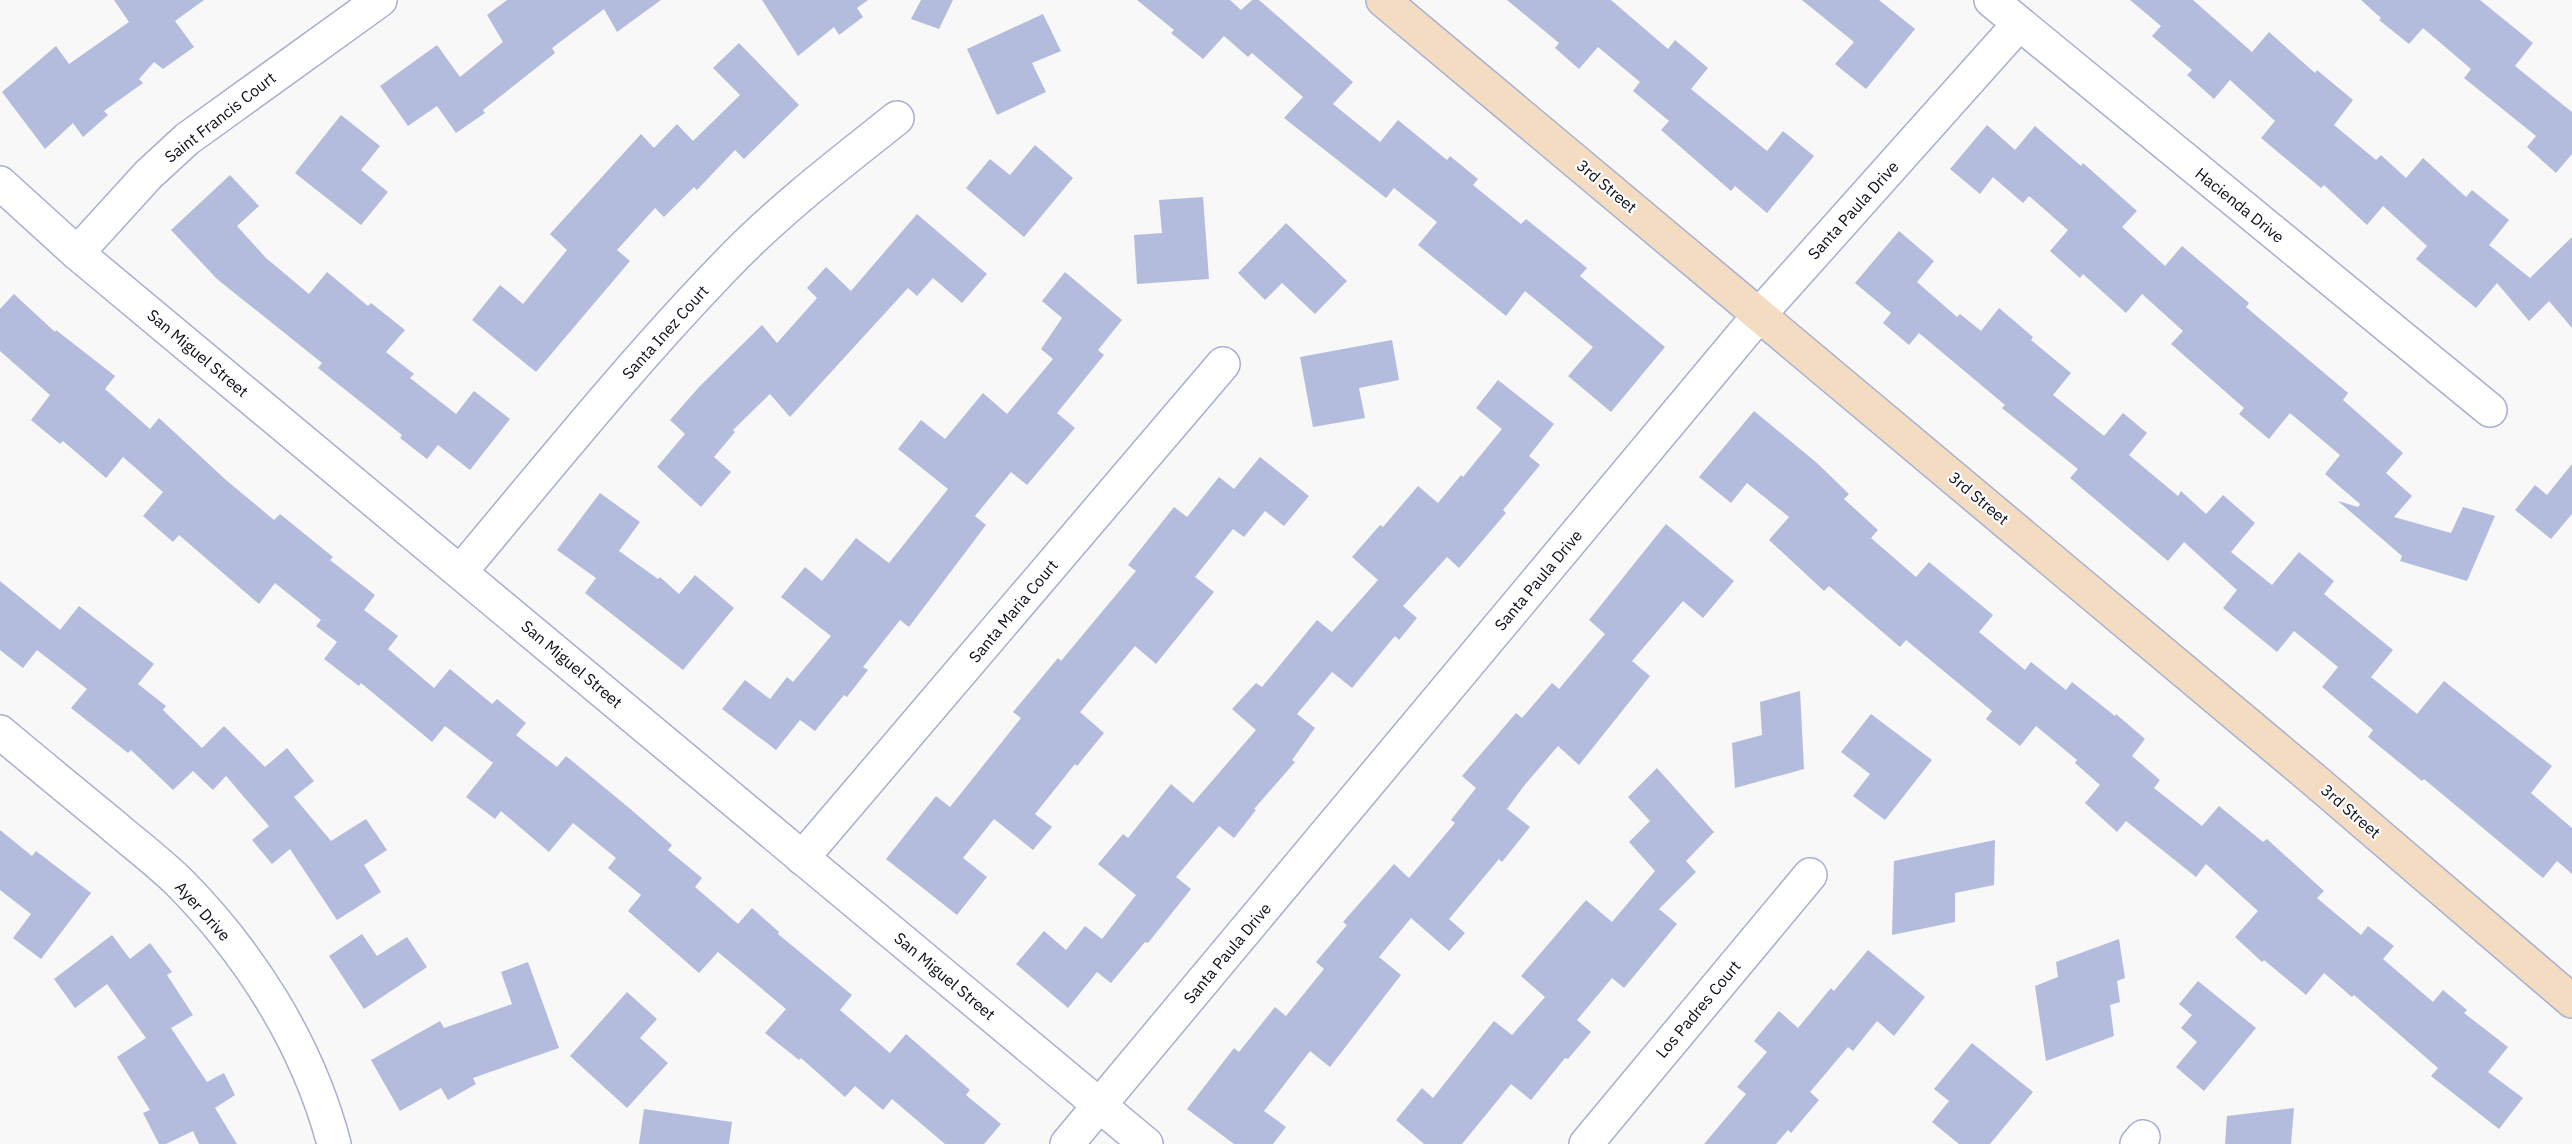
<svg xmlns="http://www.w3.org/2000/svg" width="2572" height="1144" font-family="'IBM Plex Sans',sans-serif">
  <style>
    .building { fill: #b3bcdd }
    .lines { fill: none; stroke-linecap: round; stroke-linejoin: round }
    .street-casing { stroke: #a6afd0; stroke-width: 36 }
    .secondary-casing { stroke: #a6afd0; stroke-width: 36 }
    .street { stroke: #fff; stroke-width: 33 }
    .secondary { stroke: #f3dcc1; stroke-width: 33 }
    .labels { text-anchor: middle; stroke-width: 4.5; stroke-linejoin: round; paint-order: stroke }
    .street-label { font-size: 16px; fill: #090c17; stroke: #fff }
  </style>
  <rect width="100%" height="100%" fill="#f8f8f8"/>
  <g class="building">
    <polygon points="114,0 204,0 175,21 194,47 163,69 154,62 139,79 143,83 104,111 108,115 83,137 73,123 45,149 2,92 56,46 69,64 129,22"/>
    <polygon points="507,0 661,0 617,32 604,9 552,48 555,53 483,110 485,113 456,133 437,106 408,126 380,86 437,45 460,77 503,42 487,15"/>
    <polygon points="762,0 868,0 857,8 863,17 839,35 834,27 798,56"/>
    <polygon points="921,0 953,0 939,29 911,19"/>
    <polygon points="1137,0 1230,0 1241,10 1252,0 1259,0 1353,82 1333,104 1380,142 1398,120 1447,160 1450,156 1478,179 1473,185 1521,224 1526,219 1587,268 1580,276 1665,347 1611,412 1568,376 1593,347 1525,291 1506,316 1418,245 1437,222 1394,188 1386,198 1284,118 1303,97 1252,53 1248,57 1224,36 1203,59 1171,33 1174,30"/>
    <polygon points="1507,0 1611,0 1668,49 1675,40 1708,68 1691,89 1767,151 1783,131 1814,156 1767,213 1735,186 1731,191 1661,130 1669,121 1633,91 1640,82 1598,47 1579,69 1555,48 1559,43"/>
    <polygon points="1802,0 1879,0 1915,29 1866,89 1835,64 1854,42"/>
    <polygon points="2130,0 2193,0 2252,52 2269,32 2315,73 2317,70 2353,100 2334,125 2376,160 2381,155 2406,178 2423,158 2466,197 2472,190 2509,220 2489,245 2530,278 2572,237 2572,328 2549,301 2529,321 2497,283 2476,308 2416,259 2427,246 2383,206 2367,225 2324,185 2321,188 2261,138 2275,121 2230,80 2214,99 2187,75 2192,70 2152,36 2161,26"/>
    <polygon points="2361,0 2480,0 2533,43 2515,66 2572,112 2572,154 2556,173 2527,147 2536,136 2464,78 2471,69 2423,28 2409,44 2379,20 2381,18"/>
    <polygon points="1043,14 1061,51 1032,63 1046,92 997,115 967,49"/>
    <polygon points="739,43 799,105 744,159 735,150 697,190 694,187 664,217 655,208 617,250 630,261 536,372 472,320 500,285 523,304 567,250 550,234 641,134 654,148 677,124 693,141 740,95 713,68"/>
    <polygon points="341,115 380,146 361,170 388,192 361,225 295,173"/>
    <polygon points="1987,125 2015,150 2035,126 2081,166 2083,163 2137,211 2122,227 2165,266 2182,246 2249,303 2246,307 2348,393 2343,400 2403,453 2386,473 2412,496 2394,517 2451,533 2463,507 2495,516 2467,581 2400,561 2402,556 2338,501 2358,507 2360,504 2325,474 2340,455 2290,413 2269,439 2239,414 2244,408 2171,344 2183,331 2142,294 2126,313 2083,274 2080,278 2050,251 2068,230 2029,196 2023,203 1993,177 1980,194 1950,169"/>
    <polygon points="1035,145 1073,178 1024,237 966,188 990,159 1010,175"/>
    <polygon points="230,175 259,206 237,226 266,258 309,294 327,272 368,306 371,303 405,330 386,352 414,374 410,378 456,414 474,391 510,419 470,470 438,445 427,459 400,438 402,435 318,368 322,363 217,279 171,230"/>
    <polygon points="1203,197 1209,279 1137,284 1134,235 1162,233 1159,200"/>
    <polygon points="917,214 987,274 962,303 933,278 917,296 908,288 790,417 770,394 733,430 735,432 714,457 731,472 701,507 657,467 685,434 670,420 700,386 762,325 777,343 817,298 807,288 826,267 851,291"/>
    <polygon points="1286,223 1347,281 1315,314 1282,283 1265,300 1238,273"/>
    <polygon points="1899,231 1934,261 1917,282 1957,317 1960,314 1981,331 1999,308 2033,337 2031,340 2071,373 2053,395 2104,436 2123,413 2147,433 2129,455 2178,496 2181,491 2206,514 2223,495 2255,523 2231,552 2272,585 2299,552 2334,581 2324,594 2393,650 2371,677 2417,714 2444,681 2552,766 2531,793 2572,828 2572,874 2557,861 2543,878 2424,779 2422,781 2368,737 2373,730 2322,687 2338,667 2294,631 2277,652 2223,608 2237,590 2184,542 2168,561 2070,478 2078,469 2002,408 2005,405 1919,333 1909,345 1883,323 1891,313 1855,283"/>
    <polygon points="1065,272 1122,320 1098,350 1104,355 1057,413 1075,428 1027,485 1011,472 975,516 986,525 909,627 900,620 863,667 868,670 847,697 844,695 815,731 800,720 776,750 722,709 745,680 770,699 787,677 793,682 831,636 781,597 805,567 822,581 856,538 889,563 948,489 898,449 921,420 945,439 983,393 1007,414 1053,359 1041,349 1062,318 1042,301"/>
    <polygon points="14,294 55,332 56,330 115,376 105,389 150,429 159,418 226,480 274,520 280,514 333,557 330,560 375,595 364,610 398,636 388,649 434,688 450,669 492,704 497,699 526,723 516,735 557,767 566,756 628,807 672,845 668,850 702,878 695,887 738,924 752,908 779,932 778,934 852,995 840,1010 890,1053 906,1034 970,1090 966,1095 1001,1124 984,1144 945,1144 892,1099 883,1110 855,1086 845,1097 801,1058 799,1060 765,1033 786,1009 718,952 699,973 628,911 641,895 608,868 616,858 573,823 549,852 501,811 495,819 466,797 493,763 445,726 432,742 361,683 359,686 324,659 337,642 316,626 321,620 275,583 259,604 179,535 173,542 143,516 163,492 123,457 106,478 63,441 60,444 31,420 50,395 0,351 0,309"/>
    <polygon points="1392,340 1399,380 1359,388 1365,418 1313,427 1300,357"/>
    <polygon points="1498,380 1554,424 1529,456 1540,465 1503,510 1506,513 1459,568 1447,557 1403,606 1417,618 1399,640 1395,636 1352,688 1332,672 1297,714 1315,728 1292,760 1295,762 1254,809 1256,810 1234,838 1219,826 1176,877 1191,889 1148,943 1145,942 1111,983 1097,972 1068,1008 1016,964 1044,931 1066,950 1085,926 1102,939 1136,895 1098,864 1123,834 1128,838 1171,784 1193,803 1256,730 1232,709 1256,683 1262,687 1317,620 1332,632 1378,580 1352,557 1380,525 1383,527 1418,486 1438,503 1461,475 1463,477 1502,429 1476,408"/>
    <polygon points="1754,411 1817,463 1849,494 1844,499 1878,530 1871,538 1916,577 1929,562 1993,615 1979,632 2025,670 2031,662 2066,690 2072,682 2115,716 2116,714 2145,739 2132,756 2160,780 2154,788 2202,826 2219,806 2263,842 2267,839 2324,891 2317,898 2361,935 2368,926 2394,946 2383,959 2433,1002 2443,990 2467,1010 2464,1013 2508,1047 2488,1072 2523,1098 2499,1129 2431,1076 2438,1068 2354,995 2352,997 2324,973 2306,995 2264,960 2262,962 2235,937 2258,911 2206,864 2196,877 2126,821 2117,832 2085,803 2100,785 2075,763 2077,760 2036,726 2020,746 1986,719 1992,711 1906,640 1900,647 1829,586 1824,591 1769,540 1789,517 1747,483 1731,503 1699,477"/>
    <polygon points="1260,457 1309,496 1284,526 1265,511 1244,537 1233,529 1195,577 1214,592 1156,664 1135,646 1080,712 1104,733 1077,766 1075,764 1035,814 1052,827 1033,850 994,819 963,858 987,877 957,915 886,859 936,796 950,807 1021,718 1013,712 1058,658 1061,661 1136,571 1128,565 1174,507 1187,517 1219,477 1234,489"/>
    <polygon points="2572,464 2572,514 2551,539 2515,510 2535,485 2547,495"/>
    <polygon points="600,493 640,522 619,551 658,579 660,577 679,594 695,575 734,608 683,670 585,593 596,578 557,550"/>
    <polygon points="1666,524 1734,581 1703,618 1683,601 1632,661 1650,676 1579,765 1558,746 1523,787 1507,809 1530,827 1502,862 1499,859 1449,919 1465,933 1449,951 1411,918 1379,957 1401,975 1330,1067 1310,1051 1264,1111 1286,1127 1273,1144 1234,1144 1187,1109 1234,1048 1239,1052 1275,1007 1286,1016 1324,969 1316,962 1347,925 1343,922 1394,864 1409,878 1455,823 1451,820 1476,788 1462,776 1516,713 1522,718 1552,683 1559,689 1605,634 1589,620"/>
    <polygon points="0,581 60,630 79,606 154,664 138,684 166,706 163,710 202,748 224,726 265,767 287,748 314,781 294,797 331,841 366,819 387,850 364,865 381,892 337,920 290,849 272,864 252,840 269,826 226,776 213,790 193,771 173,790 131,750 128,753 71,708 87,689 37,650 23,668 0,650"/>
    <polygon points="1800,691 1804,769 1735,788 1732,743 1762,735 1760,702"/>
    <polygon points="1871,714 1932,760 1885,820 1853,796 1870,774 1841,752"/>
    <polygon points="1657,768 1714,832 1686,861 1696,872 1659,909 1677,924 1624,988 1612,978 1577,1020 1591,1032 1568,1059 1565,1058 1531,1100 1511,1084 1462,1144 1424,1144 1396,1120 1422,1088 1433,1098 1494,1021 1512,1035 1545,997 1521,976 1586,900 1612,922 1655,871 1629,842 1650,821 1628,797"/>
    <polygon points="0,830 32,856 36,851 91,893 41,959 13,938 31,914 0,890"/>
    <polygon points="1995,840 1994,885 1955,893 1955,922 1892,935 1894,861"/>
    <polygon points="362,934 377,956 407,937 427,967 364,1009 329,956"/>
    <polygon points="112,935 130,959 150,943 172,972 167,975 193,1015 171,1028 207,1082 224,1073 235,1095 215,1108 237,1144 199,1144 193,1131 166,1144 159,1144 143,1113 150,1110 117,1057 146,1038 107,984 75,1008 54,979"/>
    <polygon points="2119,939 2125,978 2117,981 2120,1002 2110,1005 2114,1036 2046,1061 2035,986 2058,977 2056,962"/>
    <polygon points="1868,950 1925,997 1894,1036 1877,1021 1853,1051 1848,1047 1810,1092 1819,1100 1791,1133 1788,1130 1776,1144 1704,1144 1746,1094 1737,1087 1767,1052 1754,1041 1779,1011 1798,1028 1831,988 1834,991"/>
    <polygon points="528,962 559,1048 473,1078 476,1084 448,1100 441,1088 400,1111 371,1060 440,1021 444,1028 512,1004 501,972"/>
    <polygon points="2198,981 2256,1028 2204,1091 2176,1067 2197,1042 2181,1028 2192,1015 2179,1004"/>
    <polygon points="627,992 657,1019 640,1038 668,1063 627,1108 570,1056"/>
    <polygon points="1972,1043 2033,1092 1990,1144 1959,1144 1932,1122 1949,1101 1934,1089"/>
    <polygon points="2294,1108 2291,1144 2225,1144 2227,1116"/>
    <polygon points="644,1109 732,1122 729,1144 639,1144"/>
  </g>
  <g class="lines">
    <g class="street-casing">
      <g id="street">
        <polyline points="1991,0 2490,410"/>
        <polyline points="0,183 77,253 1146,1144"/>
        <polyline points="77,253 148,175 187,139 380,0"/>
        <path d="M 461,571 C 550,465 637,356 735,256 C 784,206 842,162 897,118"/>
        <path d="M 0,732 C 36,762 72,792 109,822 C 132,842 156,860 178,881 C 250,953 308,1045 334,1144"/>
        <polyline points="802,858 1223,364"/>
        <polyline points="1067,1144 1760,314 2019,24"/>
        <polyline points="1586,1144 1810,875"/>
        <polyline points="2137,1144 2143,1137"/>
      </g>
    </g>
    <g class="secondary-casing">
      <polyline id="secondary" points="1383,0 2313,779 2572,1001"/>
    </g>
    <use href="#street" class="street"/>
    <use href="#secondary" class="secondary"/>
  </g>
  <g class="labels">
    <g class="street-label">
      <text transform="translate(220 117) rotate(-38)" y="6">Saint Francis Court</text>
      <text transform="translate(1607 186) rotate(40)" y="6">3rd Street</text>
      <text transform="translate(2240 205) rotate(39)" y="6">Hacienda Drive</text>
      <text transform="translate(1853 210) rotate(-48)" y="6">Santa Paula Drive</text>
      <text transform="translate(665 332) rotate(-48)" y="6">Santa Inez Court</text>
      <text transform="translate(198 353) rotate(40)" y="6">San Miguel Street</text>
      <text transform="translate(1979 498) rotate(40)" y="6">3rd Street</text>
      <text transform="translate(1538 580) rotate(-50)" y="6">Santa Paula Drive</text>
      <text transform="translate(1013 611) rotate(-50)" y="6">Santa Maria Court</text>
      <text transform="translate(572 664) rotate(40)" y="6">San Miguel Street</text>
      <text transform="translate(2351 811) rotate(41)" y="6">3rd Street</text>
      <text transform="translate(203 911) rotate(48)" y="6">Ayer Drive</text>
      <text transform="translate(1227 953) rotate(-50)" y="6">Santa Paula Drive</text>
      <text transform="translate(945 976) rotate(40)" y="6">San Miguel Street</text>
      <text transform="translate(1698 1009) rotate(-50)" y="6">Los Padres Court</text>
    </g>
  </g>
</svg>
